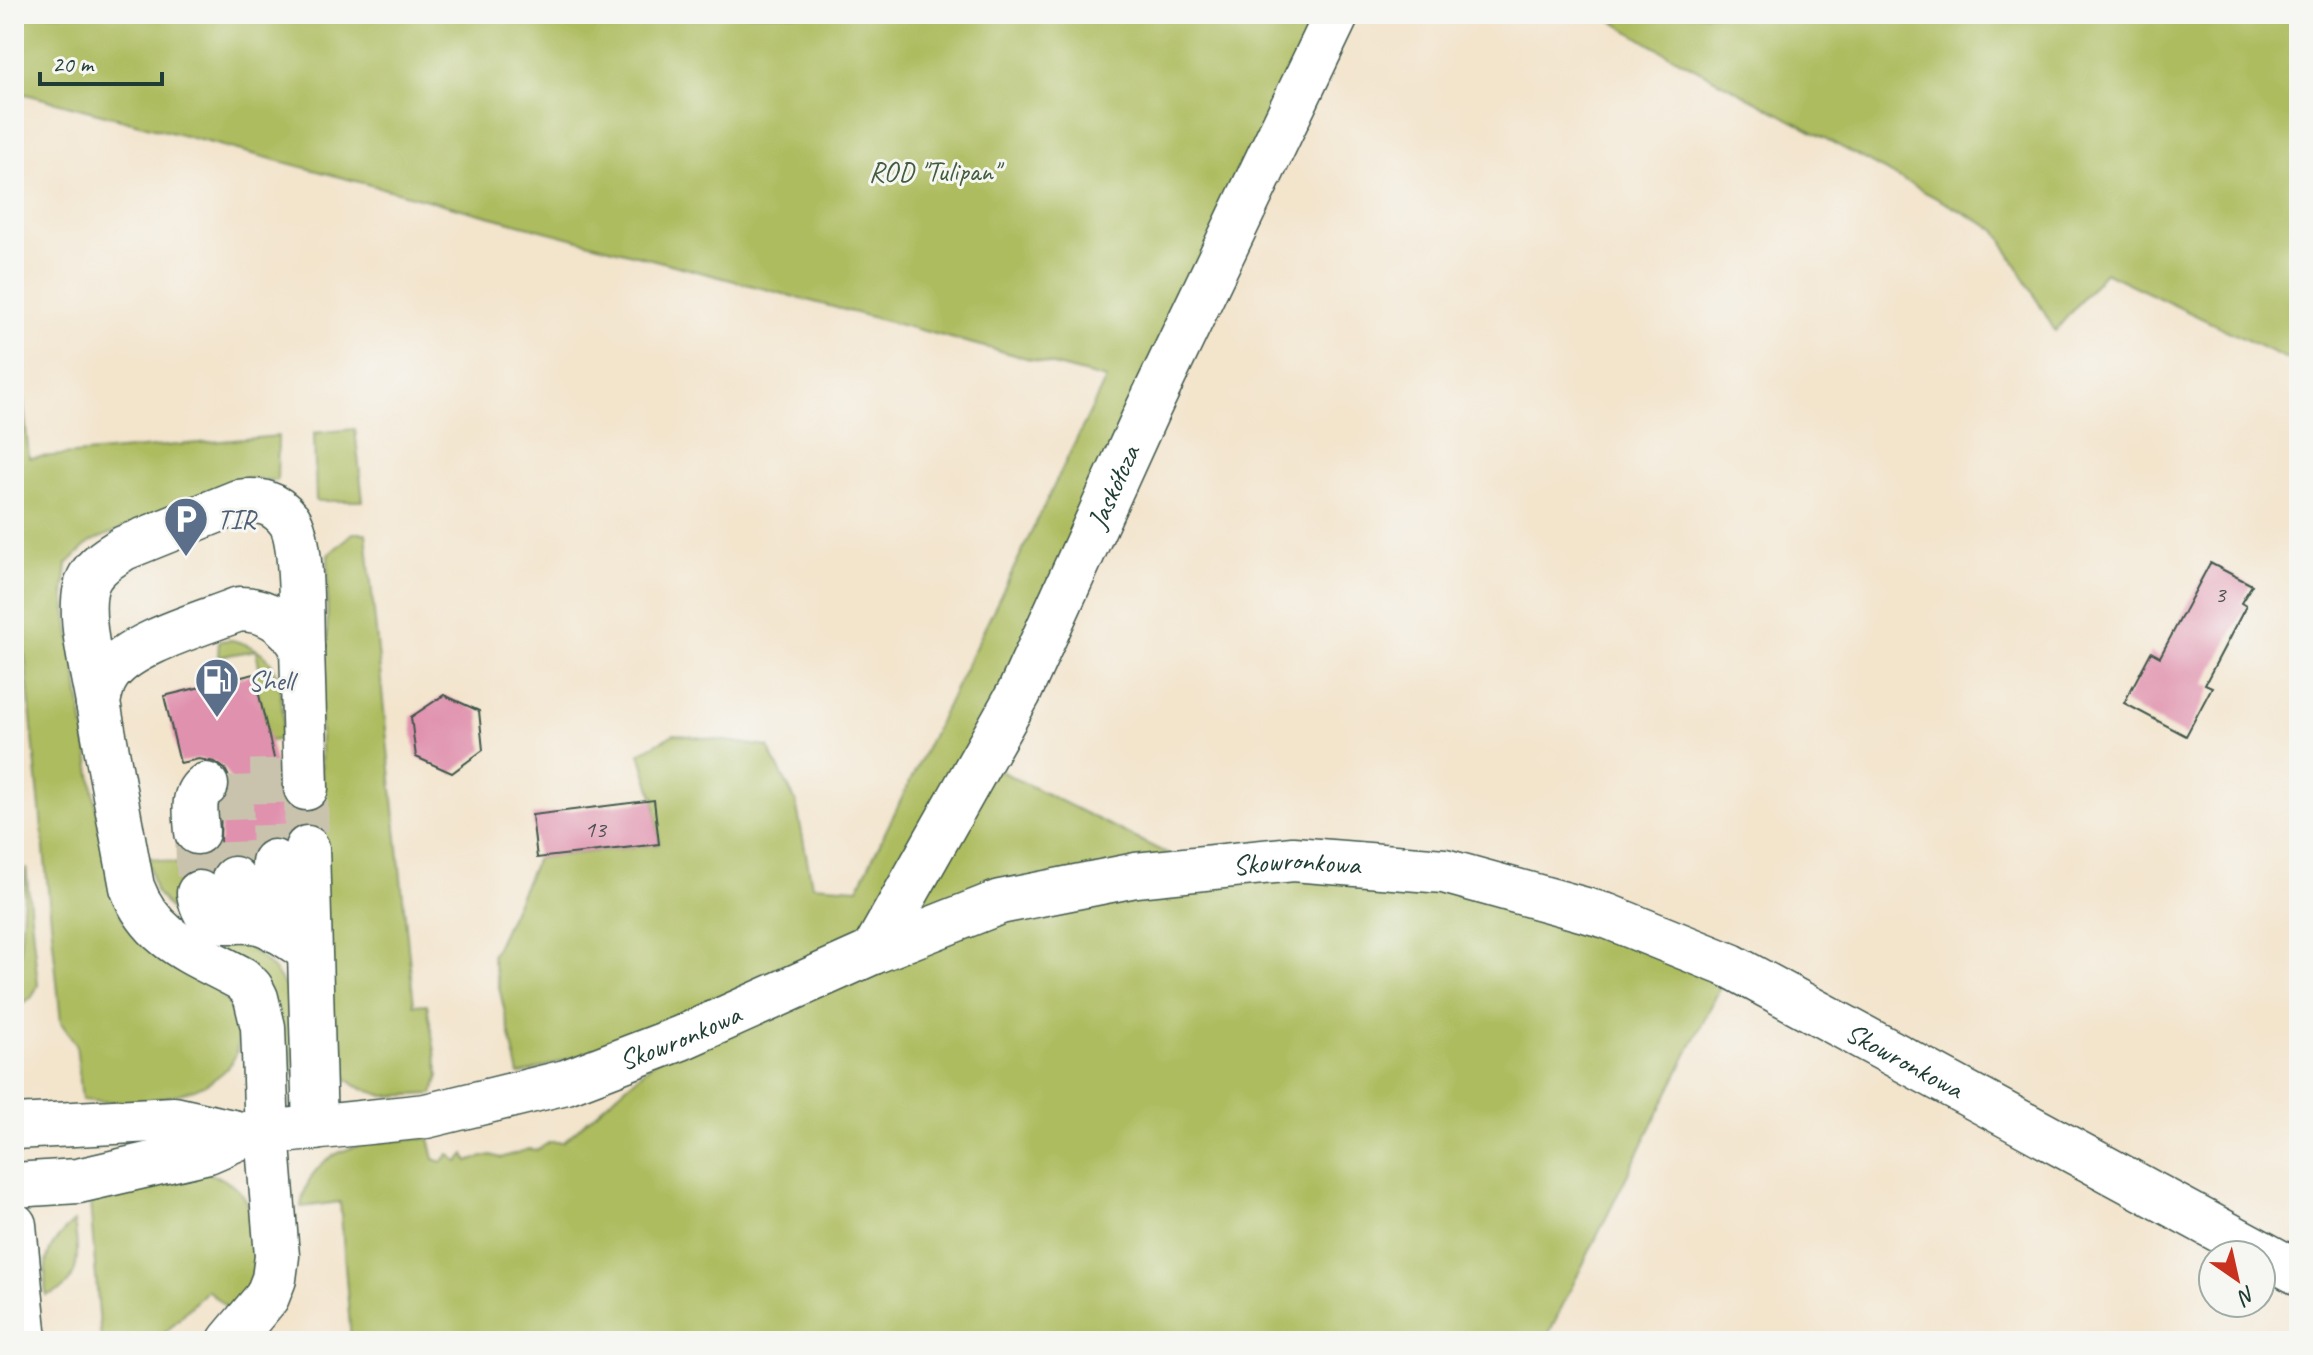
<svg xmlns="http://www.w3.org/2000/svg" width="2313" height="1355" font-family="Caveat,sans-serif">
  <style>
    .green { fill: #adbc5f; stroke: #667c4a; stroke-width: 2 }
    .building { fill: #e091ad }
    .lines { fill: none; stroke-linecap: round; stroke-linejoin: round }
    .minor-tunnel { stroke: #c9c3ae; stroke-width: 44; stroke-dasharray: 44 22; stroke-linecap: butt }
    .minor-casing { stroke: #3f564b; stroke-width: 47 }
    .major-casing { stroke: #3f564b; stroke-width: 47 }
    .minor { stroke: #fff; stroke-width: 44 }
    .major { stroke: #fff; stroke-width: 44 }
    .labels { text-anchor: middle; stroke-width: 6; stroke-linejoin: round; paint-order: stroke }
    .number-label { font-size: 24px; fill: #4f5252 }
    .park-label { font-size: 28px; fill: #425d3f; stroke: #f6f6f2 }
    .street-label { font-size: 28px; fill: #1f3d34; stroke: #f6f6f2 }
    .service-label { font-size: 28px; fill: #4e5e75; stroke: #f6f6f2; text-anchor: start }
  </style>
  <rect width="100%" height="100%" fill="#f6f6f2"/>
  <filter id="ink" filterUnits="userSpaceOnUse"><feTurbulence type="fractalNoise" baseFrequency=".0125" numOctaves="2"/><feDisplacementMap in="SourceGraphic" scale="16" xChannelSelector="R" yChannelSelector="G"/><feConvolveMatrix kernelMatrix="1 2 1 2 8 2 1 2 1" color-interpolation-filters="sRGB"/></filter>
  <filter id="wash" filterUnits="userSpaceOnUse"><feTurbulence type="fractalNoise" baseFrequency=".006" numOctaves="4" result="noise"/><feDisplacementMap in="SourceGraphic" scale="32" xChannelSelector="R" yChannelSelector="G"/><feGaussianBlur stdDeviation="1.8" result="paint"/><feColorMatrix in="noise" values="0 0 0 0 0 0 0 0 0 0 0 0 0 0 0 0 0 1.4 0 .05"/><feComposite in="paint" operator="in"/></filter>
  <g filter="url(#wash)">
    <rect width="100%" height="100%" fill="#f3e4cc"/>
    <g class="green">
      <path d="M 14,14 L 1317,14 L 980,761 L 1198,869 L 1444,871 L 1731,966 L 1545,1341 L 351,1341 L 340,1202 L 301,1207 C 311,1139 375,1143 429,1138 L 434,1159 L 442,1162 L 449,1154 L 458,1162 L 465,1154 L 468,1161 L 491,1155 L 501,1158 L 529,1149 L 537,1150 L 550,1142 L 563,1142 L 681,1038 L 667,1027 L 519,1075 L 492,956 L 537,858 L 659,844 L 654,800 L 640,753 L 674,734 L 768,747 L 796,802 L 812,885 L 858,888 L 1106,379 L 14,91 Z"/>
      <polygon points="1601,14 2299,14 2299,365 2105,272 2055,331 1996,230 1651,45"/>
      <path d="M 14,310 L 29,458 L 278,436 L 277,481 L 244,478 L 90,542 L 67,564 L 64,594 C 73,654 82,714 91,774 C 98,820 103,866 119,910 C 123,921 135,938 143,945 C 179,972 237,982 238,1036 C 239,1054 232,1066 217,1077 C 184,1101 122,1105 82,1100 L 76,1044 L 61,1023 L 14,544 Z"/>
      <polygon points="355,429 363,501 316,501 314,433"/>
      <polygon points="353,533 366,533 414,1005 427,1004 439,1076 433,1094 384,1096 356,1086 343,1076 331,1057 324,983 320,682 327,647 328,555"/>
      <path d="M 232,640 C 271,650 278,666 282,704 C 283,717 285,729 277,740 L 269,741 L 254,674 L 260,672 L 256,650 L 218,657 L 219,641 Z"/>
      <path d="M 147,857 L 183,865 L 183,908 C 222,933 281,956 292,1005 C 297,1026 293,1052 293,1074 L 282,1074 L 184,926 L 155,891 Z"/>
      <polygon points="26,867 38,985 32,997 19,1006 18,982"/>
      <path d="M 203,1172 C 248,1183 253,1208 256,1248 C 256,1263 256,1278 247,1291 C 243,1298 235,1304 229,1309 L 207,1290 L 164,1334 L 170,1341 L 101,1341 L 90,1202 L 100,1197 Z"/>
      <path d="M 74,1222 C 79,1250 83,1288 46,1295 C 43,1260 46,1245 74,1222 Z"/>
    </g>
    <g id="blocks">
      <g class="building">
        <polygon points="2210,563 2252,585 2241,603 2246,606 2205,684 2212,687 2186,736 2124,703 2151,652 2160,657"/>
        <polygon points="254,674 284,800 295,810 307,813 319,809 319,826 306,823 293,827 284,839 272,837 262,840 252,850 249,860 232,854 220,858 211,872 194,869 186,872 186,854 198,857 210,853 220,842 221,805 229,794 231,781 225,769 215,762 199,759 180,763 164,696"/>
        <polygon points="444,695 479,711 483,750 452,773 416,757 411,717"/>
        <polygon points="654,800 659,844 537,858 532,815"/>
      </g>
    </g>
  </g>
  <g filter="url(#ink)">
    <use href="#blocks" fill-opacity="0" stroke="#3f564b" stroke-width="2"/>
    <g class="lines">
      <g class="minor-tunnel">
        <polyline points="272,759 274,862"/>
        <polyline points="230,776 234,879"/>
        <polyline points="306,788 307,848"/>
        <polyline points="197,832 199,893"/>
      </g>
      <g class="minor-casing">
        <g id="minor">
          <path d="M 98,703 C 93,672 74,604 90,577 C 98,563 112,556 124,548 L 238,502 C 259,499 275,502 289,520 C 303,540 301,619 302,647"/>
          <path d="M 197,832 C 196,815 191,795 206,785"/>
          <polyline points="307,848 315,1128"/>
          <polyline points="274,862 276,930"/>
          <polyline points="234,879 236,921"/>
          <path d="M 199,893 C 206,934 228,916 259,922 C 276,926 294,941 309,950"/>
          <path id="s1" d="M 873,952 L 1019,693 L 1148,409 L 1337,14"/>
          <polyline points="14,1127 174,1119 245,1135"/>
          <path id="s2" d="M 14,1185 L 78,1181 L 208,1151 L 245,1135 L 426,1116 L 566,1082 L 681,1038 L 873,952 L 1000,902 L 1136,875 L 1293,859 L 1444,871 L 1607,916 L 1731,966 L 2299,1273"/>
          <path d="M 230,1341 L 267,1297 L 274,1279 L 277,1256 L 267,1133 L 263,1027 L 256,998 L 251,988 L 242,979 C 195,953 152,941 132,887 L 98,703 C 100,692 102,682 109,673 C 131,643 204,623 239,609 C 268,609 287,623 302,647 L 306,788"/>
        </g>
      </g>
      <g class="major-casing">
        <polyline id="major" points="14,1225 25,1341"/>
      </g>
      <use href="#minor" class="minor"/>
      <use href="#major" class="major"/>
    </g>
  </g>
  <defs>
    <g id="parking-pin" transform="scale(2.3)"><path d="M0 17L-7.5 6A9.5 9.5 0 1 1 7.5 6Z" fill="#5c6f8a" stroke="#f6f6f2"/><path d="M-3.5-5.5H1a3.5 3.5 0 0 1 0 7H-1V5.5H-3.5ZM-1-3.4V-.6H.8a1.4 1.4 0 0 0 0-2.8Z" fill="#fff"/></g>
    <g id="fuel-pin" transform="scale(2.3)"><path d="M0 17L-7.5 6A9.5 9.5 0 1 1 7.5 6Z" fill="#5c6f8a" stroke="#f6f6f2"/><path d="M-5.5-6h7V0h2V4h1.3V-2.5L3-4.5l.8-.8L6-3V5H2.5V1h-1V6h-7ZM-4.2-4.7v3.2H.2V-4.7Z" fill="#fff"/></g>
  </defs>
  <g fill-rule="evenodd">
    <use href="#parking-pin" x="186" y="519"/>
    <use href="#fuel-pin" x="217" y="680"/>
  </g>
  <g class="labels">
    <g class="number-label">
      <text x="2220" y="602">3</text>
      <text x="595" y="837">13</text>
    </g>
    <g class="park-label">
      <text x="934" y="181">ROD "Tulipan"</text>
    </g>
    <g class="street-label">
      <text dy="10" stroke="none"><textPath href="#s1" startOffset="524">Jaskółcza</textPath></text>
      <text dy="10" stroke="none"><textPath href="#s2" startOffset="1334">Skowronkowa</textPath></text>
      <text dy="10" stroke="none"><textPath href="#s2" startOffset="686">Skowronkowa</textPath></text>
      <text dy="10" stroke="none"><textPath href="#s2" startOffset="1982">Skowronkowa</textPath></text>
    </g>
    <g class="service-label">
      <text x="217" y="529">TIR</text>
      <text x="248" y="690">Shell</text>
    </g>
  </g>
  <rect width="2313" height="1355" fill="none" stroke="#f6f6f2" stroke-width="48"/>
  <g transform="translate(2237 1279) rotate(146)"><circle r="38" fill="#f6f6f2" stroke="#a0aca6" stroke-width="2"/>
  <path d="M0-6L14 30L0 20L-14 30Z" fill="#c8321e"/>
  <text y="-12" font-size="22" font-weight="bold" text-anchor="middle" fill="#1f3d34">N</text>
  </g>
  <path d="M40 72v12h122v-12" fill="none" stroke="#1f3d34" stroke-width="4"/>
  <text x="52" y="72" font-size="24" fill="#1f3d34" stroke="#f6f6f2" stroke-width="6" paint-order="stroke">20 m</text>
</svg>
